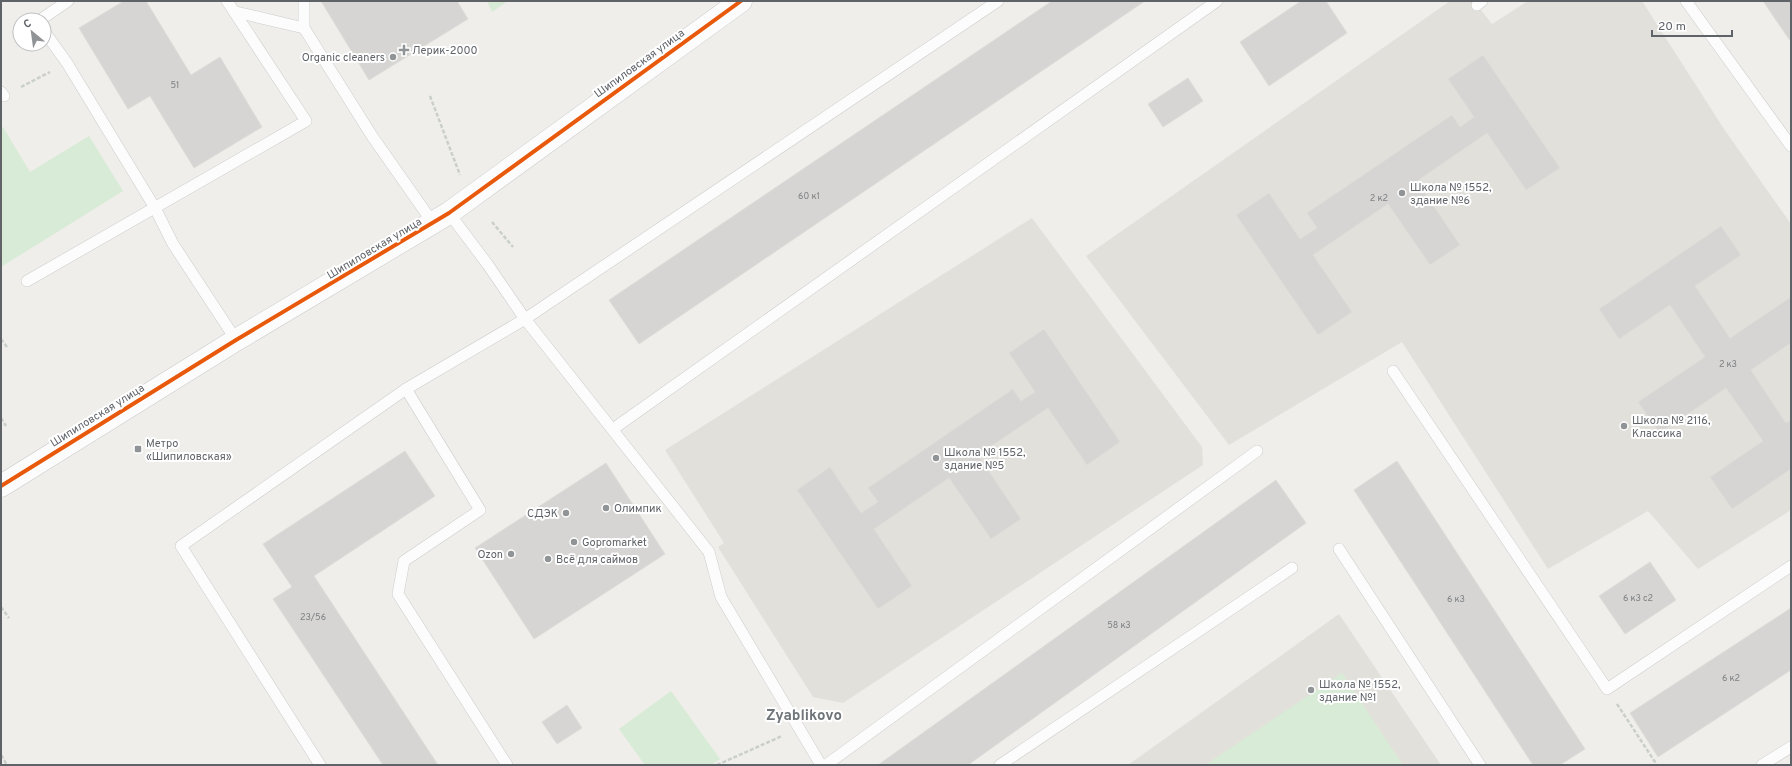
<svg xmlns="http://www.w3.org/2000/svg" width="1792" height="766" font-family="Overpass,sans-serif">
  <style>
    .education { fill: #e2e0da }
    .green { fill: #d8ebd6 }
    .building { fill: #d6d5d3; stroke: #deddd9 }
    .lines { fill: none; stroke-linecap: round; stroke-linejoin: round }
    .service-casing { stroke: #cbcccc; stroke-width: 12 }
    .tertiary-casing { stroke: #cbcccc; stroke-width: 23 }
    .path { stroke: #cacfcc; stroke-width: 2.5; stroke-dasharray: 4 2; stroke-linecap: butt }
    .service { stroke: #fdfcfc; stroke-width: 11 }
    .tertiary { stroke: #fdfcfc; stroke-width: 22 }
    .cycleway-casing { stroke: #fff; stroke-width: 6 }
    .cycleway { stroke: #e8590c; stroke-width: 4 }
    .poi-dot { fill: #919496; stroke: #fff; stroke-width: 1.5 }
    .labels { text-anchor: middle; stroke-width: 4; stroke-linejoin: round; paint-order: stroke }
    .number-label { font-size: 9px; fill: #7e8184 }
    .poi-label { font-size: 11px; fill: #5f6368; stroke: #fff; text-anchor: start }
    .street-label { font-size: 11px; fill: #5f6368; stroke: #fff }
    .district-label { font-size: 15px; font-weight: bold; fill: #70757a; stroke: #fff }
  </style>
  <rect width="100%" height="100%" fill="#efeeea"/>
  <g class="education">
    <polygon points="1450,1 1474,1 1492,24 1528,1 1642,1 1724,129 1791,224 1791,510 1698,569 1648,511 1548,569 1402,342 1229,445 1086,256"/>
    <polygon points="1032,218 1202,447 1203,465 843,703 813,697 718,547 724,543 665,450"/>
    <polygon points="1339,614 1441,765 1128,765"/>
  </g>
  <g class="green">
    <polygon points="487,1 508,1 492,12"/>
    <polygon points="3,127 30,172 89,136 123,191 1,267 1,128"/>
    <polygon points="1342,673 1403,765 1205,765"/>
    <polygon points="671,691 720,759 711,765 645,765 619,729"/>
  </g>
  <g class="building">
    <polygon points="124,1 146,1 191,75 220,57 262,127 194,168 150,96 128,109 79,28"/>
    <polygon points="321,1 457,1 468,19 369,80"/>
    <polygon points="1052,1 1145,1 639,344 609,300"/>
    <polygon points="1301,1 1326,1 1347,33 1269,86 1240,42"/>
    <polygon points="1763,1 1791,1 1791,42"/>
    <polygon points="1483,55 1560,168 1526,190 1487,133 1417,181 1460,245 1430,265 1388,204 1313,255 1352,312 1318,335 1236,215 1269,193 1300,239 1317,228 1307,213 1452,115 1460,127 1474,117 1448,79"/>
    <polygon points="1188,78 1203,101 1163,127 1148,104"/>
    <polygon points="1721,226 1741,255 1695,286 1730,338 1791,297 1791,343 1751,370 1786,423 1791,420 1791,469 1732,509 1710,477 1763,441 1726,388 1660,433 1638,402 1705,357 1670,305 1619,339 1599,309"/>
    <polygon points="1044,329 1120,442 1087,465 1048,408 978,455 1021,519 991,539 949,478 874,529 912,586 878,609 797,490 830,467 861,513 878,502 868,488 1013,389 1021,401 1035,392 1009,353"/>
    <polygon points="405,451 435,496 314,576 438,765 383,765 273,599 292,587 263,544"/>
    <polygon points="1397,461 1585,749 1560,765 1533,765 1354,490"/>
    <polygon points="606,463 665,554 534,639 475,548"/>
    <polygon points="1276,480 1306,523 968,765 878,765"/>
    <polygon points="1650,562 1676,600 1625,634 1599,596"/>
    <polygon points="1791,608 1791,670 1658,757 1630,713"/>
    <polygon points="567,705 582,728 557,744 542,722"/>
  </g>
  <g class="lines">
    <g class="service-casing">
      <g id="service">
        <polyline points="1686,1 1791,146"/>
        <polyline points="1477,5 1482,1"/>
        <polyline points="236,12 304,28 372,136 433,223"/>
        <polyline points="40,20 68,1"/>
        <polyline points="304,28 304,1"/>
        <polyline points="44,31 67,63 155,208 173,244 236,340"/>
        <polyline points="1,92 4,96"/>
        <polyline points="27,281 306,121 227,1"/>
        <polyline points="1393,371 1607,689 1791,566"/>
        <polyline points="406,389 480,510 404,561 398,594 507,765"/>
        <polyline points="613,429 1217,1"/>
        <polyline points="1339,549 1480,765"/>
        <polyline points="320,765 181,546 406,389 525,319 488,265 449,213"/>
        <polyline points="821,765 721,597 709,552 525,319 998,1"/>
        <polyline points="826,765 1257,451"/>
        <polyline points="1000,765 1292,568"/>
        <polyline points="1762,765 1791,747"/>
      </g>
    </g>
    <g class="tertiary-casing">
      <polyline id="tertiary" points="1,486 236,340 449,213 741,1"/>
    </g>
    <g class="path">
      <polyline points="21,87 50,72"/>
      <polyline points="430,96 460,175"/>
      <polyline points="492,222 513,247"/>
      <polyline points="1,339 7,347"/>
      <polyline points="1,418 6,426"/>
      <polyline points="1,607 9,618"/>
      <polyline points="1617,704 1657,765"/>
      <polyline points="1,755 7,765"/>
      <polyline points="717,765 782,736"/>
    </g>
    <use href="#service" class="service"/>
    <use href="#tertiary" class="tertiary"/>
    <g class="cycleway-casing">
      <polyline id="cycleway" points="1,486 236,340 449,213 741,1"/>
    </g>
    <use href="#cycleway" class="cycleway"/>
  </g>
  <g class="poi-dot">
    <path d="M402 44h4v4h4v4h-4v4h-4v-4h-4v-4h4z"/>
    <circle cx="393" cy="57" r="4"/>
    <circle cx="1402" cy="193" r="4"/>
    <circle cx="1624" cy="426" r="4"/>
    <rect x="134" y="445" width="8" height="8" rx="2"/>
    <circle cx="936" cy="458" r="4"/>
    <circle cx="606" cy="508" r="4"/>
    <circle cx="566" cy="513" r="4"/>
    <circle cx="574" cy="542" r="4"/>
    <circle cx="511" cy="554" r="4"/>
    <circle cx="548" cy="559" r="4"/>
    <circle cx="1311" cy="690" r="4"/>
  </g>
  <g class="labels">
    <g class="number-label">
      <text x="175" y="88">51</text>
      <text x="809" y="199">60 к1</text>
      <text x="1379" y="201">2 к2</text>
      <text x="1728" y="367">2 к3</text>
      <text x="1638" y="601">6 к3 с2</text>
      <text x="1456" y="602">6 к3</text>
      <text x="313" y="620">23/56</text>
      <text x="1119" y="628">58 к3</text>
      <text x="1731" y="681">6 к2</text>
    </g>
    <g class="poi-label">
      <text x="412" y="54">Лерик-2000</text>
      <text x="385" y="61" text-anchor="end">Organic cleaners</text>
      <text x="1410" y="191">Школа № 1552,<tspan x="1410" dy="13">здание №6</tspan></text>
      <text x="1632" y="424">Школа № 2116,<tspan x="1632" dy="13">Классика</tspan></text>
      <text x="146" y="447">Метро<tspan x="146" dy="13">«Шипиловская»</tspan></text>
      <text x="944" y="456">Школа № 1552,<tspan x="944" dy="13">здание №5</tspan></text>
      <text x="614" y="512">Олимпик</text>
      <text x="558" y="517" text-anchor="end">СДЭК</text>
      <text x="582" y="546">Gopromarket</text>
      <text x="503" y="558" text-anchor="end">Ozon</text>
      <text x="556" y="563">Всё для саймов</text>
      <text x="1319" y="688">Школа № 1552,<tspan x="1319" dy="13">здание №1</tspan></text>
    </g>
    <g class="street-label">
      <text transform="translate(639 63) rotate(-36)" y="4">Шипиловская улица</text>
      <text transform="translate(374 248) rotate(-31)" y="4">Шипиловская улица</text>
      <text transform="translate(97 415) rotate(-32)" y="4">Шипиловская улица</text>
    </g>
    <g class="district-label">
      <text x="804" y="720">Zyablikovo</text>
    </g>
  </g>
  <rect width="1792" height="766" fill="none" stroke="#5f6368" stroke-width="4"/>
  <g transform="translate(32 32) rotate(331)"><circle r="19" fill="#ffffff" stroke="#bfc1c3"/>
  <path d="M0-3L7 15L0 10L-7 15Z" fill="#919496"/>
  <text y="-6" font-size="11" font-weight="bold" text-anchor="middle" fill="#5f6368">С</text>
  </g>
  <path d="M1652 30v6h80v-6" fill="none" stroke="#5f6368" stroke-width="2"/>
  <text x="1658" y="30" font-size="12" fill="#5f6368" stroke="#ffffff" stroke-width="3" paint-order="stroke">20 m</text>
</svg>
